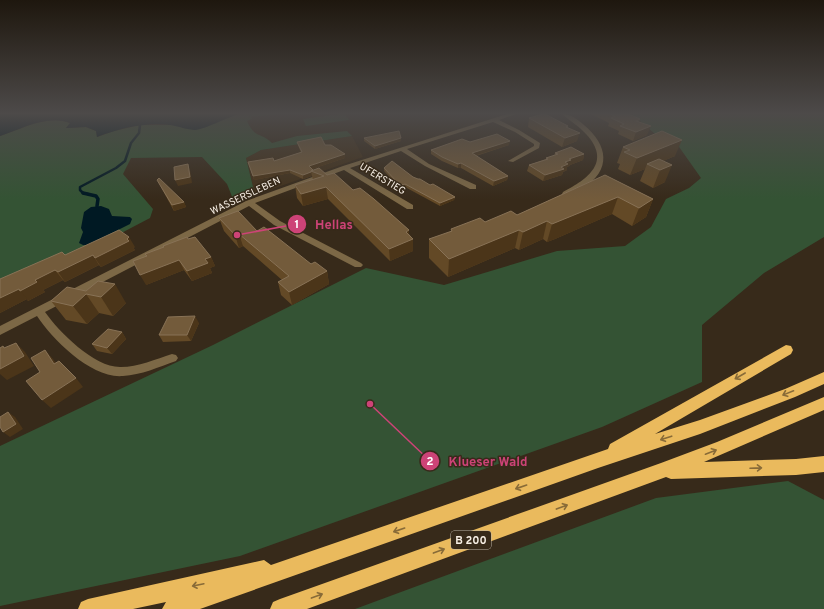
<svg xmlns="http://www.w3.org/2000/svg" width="824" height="609" font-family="Overpass,sans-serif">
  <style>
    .built { fill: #42311b }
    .green { fill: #345334 }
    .water { fill: #001923 }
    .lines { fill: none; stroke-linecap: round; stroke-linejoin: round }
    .stream-far1 { stroke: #001923; stroke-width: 2.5 }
    .stream { stroke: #001923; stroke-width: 3.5 }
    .minor { fill: #7c6846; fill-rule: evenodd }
    .highway { fill: #eaba5d; fill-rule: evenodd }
    .wall { fill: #634926 }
    .shaded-wall { fill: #4b3519 }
    .building { fill: #735b3b; stroke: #887256 }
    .oneway { stroke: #886b38 }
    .labels { text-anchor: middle; stroke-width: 3; stroke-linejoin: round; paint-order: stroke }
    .far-street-label { font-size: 10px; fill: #f7efe5; stroke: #372a1a }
    .shield { fill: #372a1a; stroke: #bdb4a8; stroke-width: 1 }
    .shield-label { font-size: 11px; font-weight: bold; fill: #f7efe5 }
    .leader { fill: none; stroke: #cd4377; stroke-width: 1.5 }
    .callout-dot { fill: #cd4377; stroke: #372a1a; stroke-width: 1.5 }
    .mark-label { font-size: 12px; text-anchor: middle; font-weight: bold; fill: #fff }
    .callout-label { font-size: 13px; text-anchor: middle; font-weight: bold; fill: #cd4377; stroke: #372a1a; stroke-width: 3; stroke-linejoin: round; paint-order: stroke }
  </style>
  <rect width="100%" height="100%" fill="#372a1a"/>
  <polygon class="built" points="352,136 363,157 255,195 246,158 261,150"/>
  <g class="green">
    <path d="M 228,114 L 280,114 L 248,117 L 253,118 L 247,121 C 255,139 261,132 272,143 L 297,136 L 347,131 L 352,136 L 261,150 L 246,158 L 255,195 L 235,204 L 227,184 L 202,157 L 131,158 L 123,174 L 153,209 L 150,218 L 110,239 L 0,280 L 0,136 C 22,129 47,114 70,123 L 66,128 L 86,127 L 96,131 L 97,137 L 114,131 L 140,125 L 169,125 Z"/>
    <polygon points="339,114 345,114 349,120 306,126 303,119"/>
    <polygon points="632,114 824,114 824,237 764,273 702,325 702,382 602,427 240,556 0,606 0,446 213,345 366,268 444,285 557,251 625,246 651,227 666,199 689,188 701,178 677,144 654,133"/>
    <polygon points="788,481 824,500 824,609 355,609 656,498"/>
  </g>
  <g class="water">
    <path d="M 0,114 L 238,114 C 227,118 205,129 195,130 C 188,130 178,126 170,125 C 146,122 120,128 97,137 L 96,131 L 86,127 L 66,128 L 70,123 C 48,114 21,129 0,136 Z"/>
    <polygon points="101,206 109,209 112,216 130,217 132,219 130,224 88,245 83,245 79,243 83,232 81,228 84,212 91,207"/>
  </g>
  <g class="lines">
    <polyline class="stream-far1" points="88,194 83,193 80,190 80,187 116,168 125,161 131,143 139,133 140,125"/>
    <polyline class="stream" points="83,193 96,196 98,199 97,206"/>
    <g class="minor">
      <path d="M 507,114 L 516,114 L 499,120 L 519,130 L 540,143 L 539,148 L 513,162 L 508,161 L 534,146 L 534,144 L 515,132 L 493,122 L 407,149 L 429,164 L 476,185 L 476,189 L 470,189 L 425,166 L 401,151 L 350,168 L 413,205 L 413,209 L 407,209 L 344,170 L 255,203 L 280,221 L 361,263 L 363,265 L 361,267 L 355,267 L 274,225 L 249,206 L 45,312 C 59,332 95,368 121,367 C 138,367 156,359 172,354 L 176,355 L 178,358 L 176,361 C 159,367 141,375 123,376 C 92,379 53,340 37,316 L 0,335 L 0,326 L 246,201 L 343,166 Z"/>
      <path d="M 562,114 C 571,114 577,119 584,125 C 608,145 612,170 583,188 C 578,191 572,195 566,196 L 562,194 L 563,192 C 588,179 612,162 586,134 C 579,126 570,121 562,114 Z"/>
    </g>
    <g class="highway">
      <polygon points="786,345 791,346 793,350 791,354 655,434 700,420 785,389 824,372 824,384 795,397 700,434 598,468 200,609 162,609 166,602 133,609 78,609 81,602 88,599 264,560 271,565 608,449 610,444"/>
      <polygon points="824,397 824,410 704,462 796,459 824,456 824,472 796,475 671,479 666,477 307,609 270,609 273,602 280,599 661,463 717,442"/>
    </g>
  </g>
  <g class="wall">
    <polygon points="591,114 630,114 629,115 640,119 639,122 647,135 633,141 618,134 619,131 608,126 609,123"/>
    <polygon points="529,118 568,127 577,141 562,147 528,127"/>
    <polygon points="364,138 401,138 401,141 375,149 364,141"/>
    <polygon points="297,142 325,145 345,158 312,169 313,170 327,175 353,190 409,234 413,239 413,251 390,261 328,199 303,206 297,198 295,185 313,180 312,176 303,179 290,173 254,180 248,162 274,161 301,153 298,145"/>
    <polygon points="470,142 509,145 476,156 508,176 507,180 493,186 461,168 458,168 442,161 431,154 431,150"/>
    <polygon points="623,147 675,156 663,161 665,182 653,188 640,181 645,169 630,175 618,169 620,164 617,163"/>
    <polygon points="555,153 584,154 583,160 570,165 569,166 567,167 567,170 563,172 562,175 543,181 527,171 529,165 546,159 546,158 554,156"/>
    <polygon points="384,168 413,177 455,197 454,200 440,206 405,187 403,188 397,185 384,171"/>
    <polygon points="605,175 653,199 646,217 632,226 612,214 555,239 547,242 543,239 519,250 515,248 448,277 429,258 429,239 451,232 451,229 485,222 517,215"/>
    <polygon points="157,180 184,202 186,207 174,211"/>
    <polygon points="219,218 257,231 311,264 327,271 329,284 292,305 281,295 278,282 282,280 243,246 239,248 224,231"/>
    <polygon points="188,239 211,257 215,266 210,268 212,273 192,281 184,270 146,285"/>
    <polygon points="135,247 133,248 135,250 101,267 99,265 65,282 63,280 43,290 45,292 28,301 27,299 0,313 0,279 65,255"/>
    <polygon points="67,287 126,303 113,316 99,313 87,324 66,320 51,301"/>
    <polygon points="199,323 191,341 163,342 159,335"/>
    <polygon points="122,332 126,339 112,354 97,351 92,344"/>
  </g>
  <g class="shaded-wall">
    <polygon points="651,126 647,135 633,141 636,132"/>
    <polygon points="580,133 577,141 562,147 565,138"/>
    <polygon points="401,138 401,141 375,149 375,146"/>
    <polygon points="682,140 675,156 651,166 647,164 645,169 630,175 637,158"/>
    <polygon points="510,141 509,145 471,157 472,153"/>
    <polygon points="345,154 345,158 309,170 309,166"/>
    <polygon points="584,154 583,160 570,165 569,166 567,167 567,170 563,172 562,175 543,181 545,175 561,167 569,159"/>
    <polygon points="461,163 461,168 458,168 458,164"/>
    <polygon points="188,164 190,170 192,183 178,186 175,180"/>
    <polygon points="672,165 665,182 653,188 660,170"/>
    <polygon points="290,170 290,173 254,180 253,176"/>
    <polygon points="311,172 312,176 303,179 303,175"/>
    <polygon points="508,176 507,180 493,186 494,181"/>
    <polygon points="405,184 405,187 403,188 403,185"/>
    <polygon points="326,187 328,199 303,206 301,194"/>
    <polygon points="455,197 454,200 440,206 440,203"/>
    <polygon points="618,197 612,214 555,239 547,242 552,224"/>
    <polygon points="653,199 646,217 632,226 639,208"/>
    <polygon points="184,202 186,207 174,211 172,205"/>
    <polygon points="547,221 543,239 519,250 523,232"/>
    <polygon points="409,230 409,240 413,239 413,251 390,261 389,249 406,232"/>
    <polygon points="519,230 515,248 448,277 449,259"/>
    <polygon points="239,234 243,246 239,248 235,235"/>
    <polygon points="129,237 135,247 133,248 135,250 101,267 95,258"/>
    <polygon points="93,255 99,265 65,282 58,272"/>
    <polygon points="211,257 215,266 210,268 212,273 192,281 187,271 205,259"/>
    <polygon points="179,260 184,270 146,285 140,275"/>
    <polygon points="55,270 63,280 43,290 45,292 28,301 20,291 35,280"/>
    <polygon points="327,271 329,284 292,305 289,292"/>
    <polygon points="115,284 126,303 113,316 101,297"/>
    <polygon points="19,289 27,299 0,313 0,298"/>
    <polygon points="86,294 99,313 87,324 73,306"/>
    <polygon points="195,316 199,323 191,341 187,335"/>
    <polygon points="122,332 126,339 112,354 107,348"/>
    <polygon points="16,343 25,352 34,366 7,380 0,374 0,369"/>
    <polygon points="45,350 53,359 62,372 54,364"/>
    <polygon points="76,378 83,387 51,408 42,400"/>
    <polygon points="8,412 15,417 23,429 10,437 3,432"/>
  </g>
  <g class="building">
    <polygon points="543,114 545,114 568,126 566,127 580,133 565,138 529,118"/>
    <polygon points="610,114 628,114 640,119 636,121 651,126 636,132 620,126 624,124 611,118 615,116"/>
    <polygon points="399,131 401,138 375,146 364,138"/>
    <polygon points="662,131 682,140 637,158 624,152 630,150 623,147"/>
    <polygon points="497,134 510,141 472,153 508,176 494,181 461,163 458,164 442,157 431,150 462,139 470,142"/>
    <polygon points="321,137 325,145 331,145 345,154 309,166 313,170 311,171 311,172 303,175 290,170 253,176 248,162 273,158 274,161 302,152 297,142"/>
    <polygon points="571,147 584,154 569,159 571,160 565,162 568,164 561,167 564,169 545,175 529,165 548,159 546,158 558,154 555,153"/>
    <polygon points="659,159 672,165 660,170 647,164"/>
    <polygon points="392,161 413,177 418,179 420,179 430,185 433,184 455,197 440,203 405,184 403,185 397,182 384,168"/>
    <polygon points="188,164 190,177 175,180 174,167"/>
    <polygon points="319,168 327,175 334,173 353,190 360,188 374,199 409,230 406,232 413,239 389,249 326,187 301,194 295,185 324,176 311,171"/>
    <polygon points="605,175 653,199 639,208 618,197 552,224 547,221 523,232 519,230 449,259 429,239 452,231 451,229 480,218 485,222 511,211 517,215"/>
    <polygon points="159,178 184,202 172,205 157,180"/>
    <polygon points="238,211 257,231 264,227 311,264 315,262 327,271 289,292 278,282 289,276 239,234 235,235 219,218"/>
    <polygon points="119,230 129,237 127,239 129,241 95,258 93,255 58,272 55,270 35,280 37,282 20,291 19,289 0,298 0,279 62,252 65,255"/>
    <polygon points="187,237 188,239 195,237 211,257 205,259 208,263 187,271 179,260 140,275 133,261 147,256 145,254 164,247 163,246"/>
    <polygon points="98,281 115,284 101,297 86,294 73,306 51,301 67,287 86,291"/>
    <polygon points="195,316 187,335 159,335 168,317"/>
    <polygon points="108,329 122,332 107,348 92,344"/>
    <polygon points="16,343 24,356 0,369 0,348 3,346 4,348"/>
    <polygon points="45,350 54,364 59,361 76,378 42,400 26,381 40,372 31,358"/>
    <polygon points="8,412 16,424 3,432 0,427 0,417"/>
  </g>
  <defs><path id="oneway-shaft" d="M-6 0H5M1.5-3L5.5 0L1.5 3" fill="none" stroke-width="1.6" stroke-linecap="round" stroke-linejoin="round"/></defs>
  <g class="oneway">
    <use href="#oneway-shaft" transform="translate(740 376) rotate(150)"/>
    <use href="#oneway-shaft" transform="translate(788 393) rotate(158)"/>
    <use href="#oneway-shaft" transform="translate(666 438) rotate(162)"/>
    <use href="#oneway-shaft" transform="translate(711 452) rotate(-21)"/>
    <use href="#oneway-shaft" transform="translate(756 468) rotate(-2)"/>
    <use href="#oneway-shaft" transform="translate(521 487) rotate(161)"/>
    <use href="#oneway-shaft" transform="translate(562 507) rotate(-20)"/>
    <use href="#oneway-shaft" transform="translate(399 530) rotate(161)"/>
    <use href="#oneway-shaft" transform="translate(439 551) rotate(-20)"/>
    <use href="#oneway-shaft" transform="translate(198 585) rotate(168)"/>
    <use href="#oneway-shaft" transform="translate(317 596) rotate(-20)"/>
  </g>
  <linearGradient id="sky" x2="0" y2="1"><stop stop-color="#1e170e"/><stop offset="0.57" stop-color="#4d4a49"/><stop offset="1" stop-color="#4d4a49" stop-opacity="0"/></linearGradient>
  <rect width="824" height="199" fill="url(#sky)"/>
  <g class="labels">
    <g class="far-street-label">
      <text transform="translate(383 178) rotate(31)" y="4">UFERSTIEG</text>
      <text transform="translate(245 195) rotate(-25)" y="4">WASSERSLEBEN</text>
    </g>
    <rect class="shield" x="451" y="531" width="40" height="18" rx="3"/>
    <g class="shield-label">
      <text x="471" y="544">B 200</text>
    </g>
  </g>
  <path class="leader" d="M237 235L297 224M370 404L430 461"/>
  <g class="callout-dot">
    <circle cx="237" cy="235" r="4"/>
    <circle cx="370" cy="404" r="4"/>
    <circle cx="297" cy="224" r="10"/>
    <circle cx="430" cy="461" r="10"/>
  </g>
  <g class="mark-label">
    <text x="297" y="228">1</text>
    <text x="430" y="465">2</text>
  </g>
  <g class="callout-label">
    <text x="334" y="229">Hellas</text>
    <text x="488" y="466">Klueser Wald</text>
  </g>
</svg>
